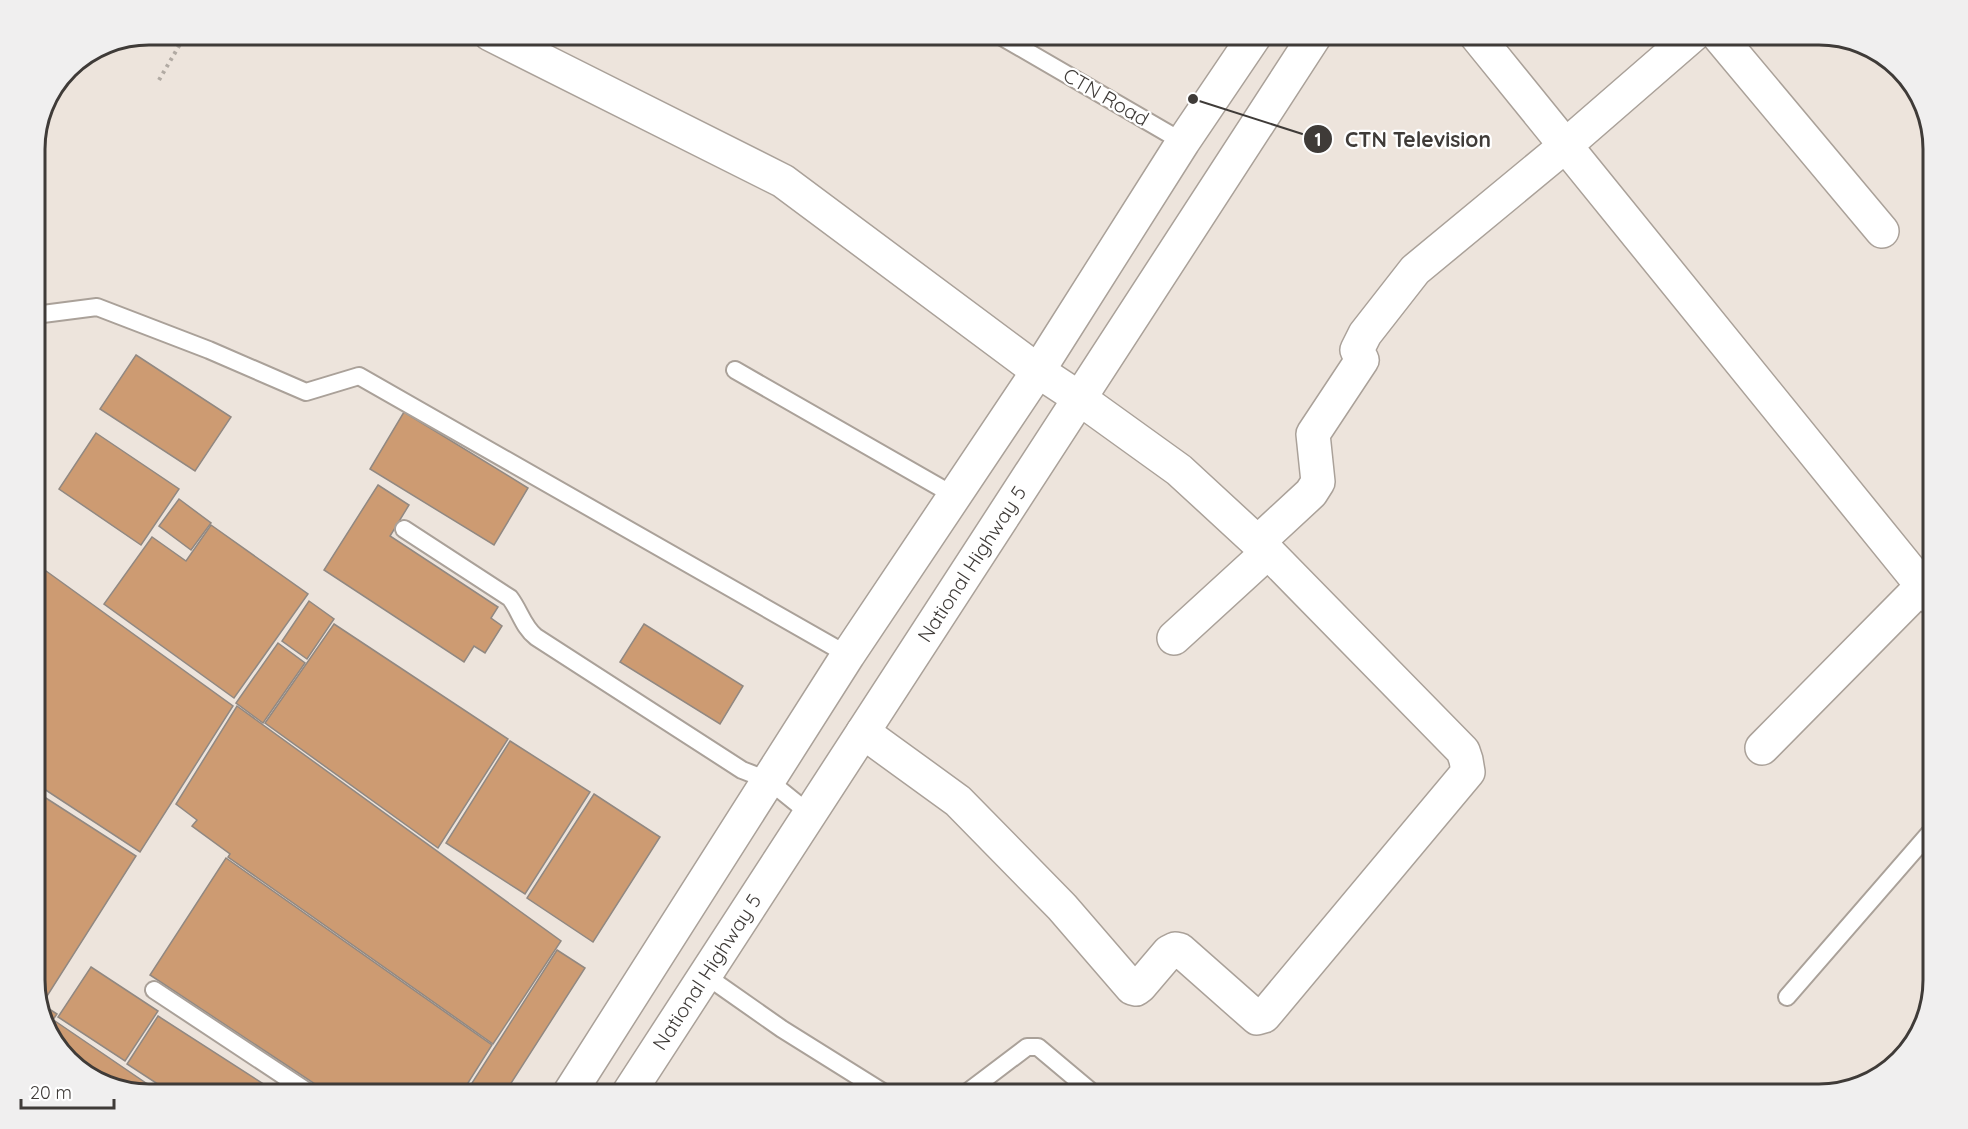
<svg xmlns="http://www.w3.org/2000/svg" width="1968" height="1129" font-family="Quicksand,sans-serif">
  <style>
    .building { fill: #cd9b72; stroke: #918881; stroke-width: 1.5 }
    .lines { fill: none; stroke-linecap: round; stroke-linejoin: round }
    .service-casing { stroke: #aaa199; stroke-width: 20 }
    .minor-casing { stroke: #aaa199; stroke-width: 36 }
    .tertiary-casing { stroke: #aaa199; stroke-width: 36 }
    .trunk-casing { stroke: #aaa199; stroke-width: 36 }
    .path { stroke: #b1aaa3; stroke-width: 4; stroke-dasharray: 3 4.5; stroke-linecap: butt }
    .service { stroke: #fff; stroke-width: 16 }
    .minor { stroke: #fff; stroke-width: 33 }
    .tertiary { stroke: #fff; stroke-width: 33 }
    .trunk { stroke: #fff; stroke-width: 33 }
    .labels { text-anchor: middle; stroke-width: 4.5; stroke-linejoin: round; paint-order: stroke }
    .street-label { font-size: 20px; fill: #3f3b38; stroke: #fff }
    .rim { fill: none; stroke: #3f3b38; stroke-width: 3 }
    .leader { fill: none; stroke: #3f3b38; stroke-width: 2 }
    .callout-dot { fill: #3f3b38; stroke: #fff; stroke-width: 2 }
    .mark-label { font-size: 18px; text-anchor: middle; font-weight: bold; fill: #fff }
    .callout-label { font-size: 21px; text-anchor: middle; font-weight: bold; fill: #3f3b38; stroke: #fff; stroke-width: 4.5; stroke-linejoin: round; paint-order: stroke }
  </style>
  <rect width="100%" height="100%" fill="#ede4dc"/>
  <g class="building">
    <polygon points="136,355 231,417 195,471 100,409"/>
    <polygon points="404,412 528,488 494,545 370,469"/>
    <polygon points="96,433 179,489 141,545 59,489"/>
    <polygon points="378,485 409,505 390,536 498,607 491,618 502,626 485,653 474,646 464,662 324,570"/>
    <polygon points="179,499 211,523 191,550 159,526"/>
    <polygon points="211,525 308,594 234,698 104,604 152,537 186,561"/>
    <polygon points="35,563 233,706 140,852 35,783"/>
    <polygon points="309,601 334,619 307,659 282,641"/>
    <polygon points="334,624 508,739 438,848 265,723"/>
    <polygon points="644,624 743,686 720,724 620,662"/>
    <polygon points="278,643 305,663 263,723 236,703"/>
    <polygon points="237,706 561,941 493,1044 228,857 230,854 192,826 197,820 176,804"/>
    <polygon points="510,741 590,792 525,894 446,843"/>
    <polygon points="35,791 136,856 42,1004 39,1002 35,987"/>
    <polygon points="594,794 660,837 593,942 527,898"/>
    <polygon points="226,858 492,1045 461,1094 330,1094 150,975"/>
    <polygon points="557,950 585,968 504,1094 465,1094"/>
    <polygon points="91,967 158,1011 125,1061 58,1017"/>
    <polygon points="40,1003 57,1014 47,1028"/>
    <polygon points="158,1016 279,1094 173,1094 127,1064"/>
    <polygon points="55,1021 162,1094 149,1094 92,1079 50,1038 48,1032"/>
  </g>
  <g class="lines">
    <g class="service-casing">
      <g id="service">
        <polyline points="997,34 1183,142"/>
        <polyline points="35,315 97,307 209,350 306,392 359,376 848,655"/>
        <polyline points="735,370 955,496"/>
        <path d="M 404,529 L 510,598 C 520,611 523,627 536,637 L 742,770 L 768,780 L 810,814"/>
        <polyline points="705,975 782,1029 886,1094"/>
        <polyline points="154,990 311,1094"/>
        <polyline points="1787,997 1933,829"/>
        <polyline points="965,1094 1027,1047 1038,1047 1094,1094"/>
      </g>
    </g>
    <g class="minor-casing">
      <g id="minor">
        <polyline points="490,34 783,181 1038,371 1079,398 1179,470 1268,552 1463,751 1466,760 1468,772 1264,1016 1257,1018 1180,950 1175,949 1169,952 1140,986 1136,989 1132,988 1062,907 958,801 863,732"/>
        <polyline points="1717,34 1882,231"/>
        <polyline points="1258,542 1311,493 1318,482 1313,434 1362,360 1357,350 1365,334 1415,270 1565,146 1694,34"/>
        <polyline points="1174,638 1268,552"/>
        <polyline points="1762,748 1923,585"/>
      </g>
    </g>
    <g class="tertiary-casing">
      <polyline id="tertiary" points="1475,34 1933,599"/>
    </g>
    <g class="trunk-casing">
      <g id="trunk">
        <polyline points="569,1094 848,655 1038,371 1183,142 1256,34"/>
        <polyline points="628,1094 1316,34"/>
      </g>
    </g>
    <polyline class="path" points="159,80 186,34"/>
    <use href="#service" class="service"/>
    <use href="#minor" class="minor"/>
    <use href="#tertiary" class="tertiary"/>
    <use href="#trunk" class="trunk"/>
  </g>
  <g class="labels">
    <g class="street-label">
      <text transform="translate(1106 97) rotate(30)" y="7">CTN Road</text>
      <text transform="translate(972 564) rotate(-57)" y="7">National Highway 5</text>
      <text transform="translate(707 972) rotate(-57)" y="7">National Highway 5</text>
    </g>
  </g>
  <path d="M0 0H1968V1129H0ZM149 45H1819A104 104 0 0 1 1923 149V980A104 104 0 0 1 1819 1084H149A104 104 0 0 1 45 980V149A104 104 0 0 1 149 45Z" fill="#f0efef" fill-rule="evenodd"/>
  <path class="rim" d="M149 45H1819A104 104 0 0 1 1923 149V980A104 104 0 0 1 1819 1084H149A104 104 0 0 1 45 980V149A104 104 0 0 1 149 45Z"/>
  <path class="leader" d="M1193 99L1318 139"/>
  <g class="callout-dot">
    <circle cx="1193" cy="99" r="6"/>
    <circle cx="1318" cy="139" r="15"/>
  </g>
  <g class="mark-label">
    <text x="1318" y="146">1</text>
  </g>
  <g class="callout-label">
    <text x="1418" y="147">CTN Television</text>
  </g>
  <path d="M21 1099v9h93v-9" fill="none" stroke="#3f3b38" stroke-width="3"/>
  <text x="30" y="1099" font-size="18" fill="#3f3b38" stroke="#ffffff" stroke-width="4.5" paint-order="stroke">20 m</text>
</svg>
